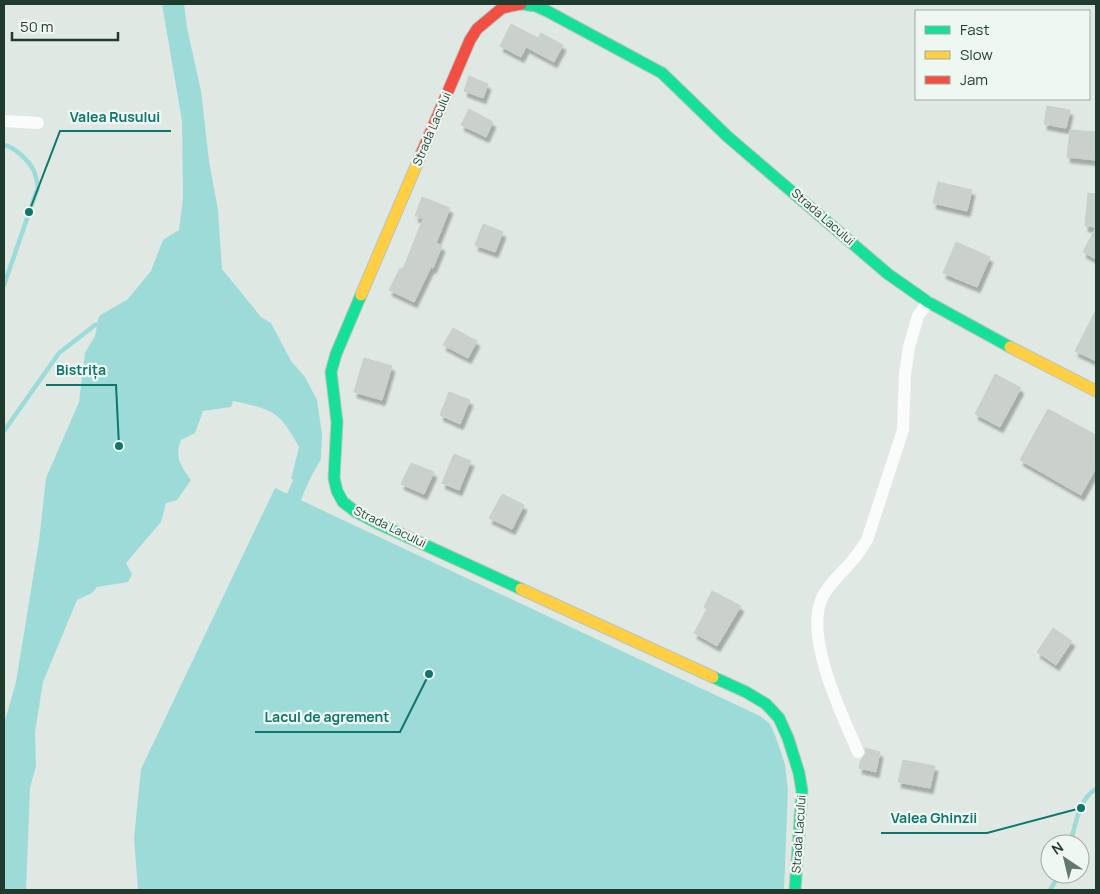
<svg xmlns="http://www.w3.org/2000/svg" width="1100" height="894" font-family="Manrope,sans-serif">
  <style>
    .water { fill: #9ddbd8 }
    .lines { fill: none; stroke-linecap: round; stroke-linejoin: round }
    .stream { stroke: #9ddbd8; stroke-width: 4.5 }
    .canal { stroke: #9ddbd8; stroke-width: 15 }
    .building { fill: #cad1cd; stroke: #c9d0cc; filter: url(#shadow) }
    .fast-casing { stroke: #bac4be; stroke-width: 13 }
    .slow-casing { stroke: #bac4be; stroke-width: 13 }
    .jam-casing { stroke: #bac4be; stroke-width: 13 }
    .street { stroke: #fafcfb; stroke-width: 12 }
    .fast { stroke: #16e098; stroke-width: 11 }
    .slow { stroke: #ffcf43; stroke-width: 11 }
    .jam { stroke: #f24e42; stroke-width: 11 }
    .labels { text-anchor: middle; stroke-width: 4.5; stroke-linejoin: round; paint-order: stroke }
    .street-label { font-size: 12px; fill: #1e3b2e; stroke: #eef7f1 }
    .leader { fill: none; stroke: #0f766e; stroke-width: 2 }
    .callout-dot { fill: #0f766e; stroke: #eef7f1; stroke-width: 2 }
    .callout-label { font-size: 14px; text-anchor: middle; font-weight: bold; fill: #0f766e; stroke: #eef7f1; stroke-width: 4.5; stroke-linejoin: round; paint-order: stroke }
  </style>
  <defs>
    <filter id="shadow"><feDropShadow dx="3" dy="5.5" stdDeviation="1" flood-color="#0004"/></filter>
  </defs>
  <rect width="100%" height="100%" fill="#e0e8e3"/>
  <g class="water">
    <path d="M 162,4 L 184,4 L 187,28 L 201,91 L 209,161 L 218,210 L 222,269 L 261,317 L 271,323 L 291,361 L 305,377 L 317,400 L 322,434 L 321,459 L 307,484 L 291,479 L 299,447 C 280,411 272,409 233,401 L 231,407 L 203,411 L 195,433 L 181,440 C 174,457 181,466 191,480 L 177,500 L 166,503 L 161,522 L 126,563 L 132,574 L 128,582 L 97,587 L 92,593 L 77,600 L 43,682 L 35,732 L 36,766 L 30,788 L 26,890 L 4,890 L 4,724 L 16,682 L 39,541 L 46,478 L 79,402 L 85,353 L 95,336 L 99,316 L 128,299 L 151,271 L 163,240 L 179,230 L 183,198 L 182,121 Z"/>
    <polygon points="275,488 760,716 770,724 775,735 785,764 788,790 784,890 138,890 134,838 141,769"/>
  </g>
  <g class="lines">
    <g class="stream">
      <path d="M 4,145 C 15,147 29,161 34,171 C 36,176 37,182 38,187 L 4,285"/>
      <polyline points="4,431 59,353 95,325 102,324"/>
      <path d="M 1070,844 C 1075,827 1079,798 1096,789"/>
      <polyline points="1050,890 1060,874"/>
    </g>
    <polyline class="canal" points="294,497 308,464"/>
  </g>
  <g class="building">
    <polygon points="511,24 538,38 541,33 563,45 554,62 526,47 521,57 500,46"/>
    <polygon points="469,76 488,84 483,98 464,91"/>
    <polygon points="1047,106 1070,110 1066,128 1044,124"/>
    <polygon points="469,109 493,122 486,137 461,125"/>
    <polygon points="1070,130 1096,132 1096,160 1067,157"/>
    <polygon points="938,182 972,190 967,211 933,203"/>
    <polygon points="1088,193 1096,194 1096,259 1083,252 1096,227 1085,226"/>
    <polygon points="422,197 450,208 436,243 442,246 433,268 431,267 414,302 389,290 400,268 403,269 423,219 415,216"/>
    <polygon points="483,224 503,232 495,252 475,245"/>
    <polygon points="956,242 990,257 977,287 943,273"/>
    <polygon points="1096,310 1096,361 1075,351"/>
    <polygon points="453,328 477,341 468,358 443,345"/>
    <polygon points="364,358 392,366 382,400 354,392"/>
    <polygon points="995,374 1021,388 1000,427 975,414"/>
    <polygon points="449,392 470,400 460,424 440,415"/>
    <polygon points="1048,409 1096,435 1096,468 1081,495 1020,460"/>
    <polygon points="454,454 471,461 459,490 442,483"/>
    <polygon points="411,463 434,472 424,494 401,484"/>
    <polygon points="502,494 524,505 512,529 489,518"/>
    <polygon points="712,591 741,606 717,646 694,633 707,609 704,607"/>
    <polygon points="1053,628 1072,641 1056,665 1037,652"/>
    <polygon points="865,748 880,752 876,772 859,768 861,760 866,753"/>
    <polygon points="903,760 935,766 930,788 898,782"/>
  </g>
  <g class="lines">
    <g class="fast-casing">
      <g id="fast">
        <polyline points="521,4 536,6 547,11 662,73 728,137 888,274 928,302 1010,347"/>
        <polyline points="361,295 336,354 331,372 337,422 334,478 337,491 343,502 356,512 377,523 521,589"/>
        <polyline points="713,677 746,692 766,704 779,718 788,738 799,773 802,791 795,890"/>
      </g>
    </g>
    <g class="slow-casing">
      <g id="slow">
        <polyline points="361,295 422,152"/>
        <polyline points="1010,347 1096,391"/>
        <polyline points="521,589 713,677"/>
      </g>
    </g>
    <g class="jam-casing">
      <polyline id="jam" points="422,152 470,40 477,29 502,8 521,4"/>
    </g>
    <g class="street">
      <polyline points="4,121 38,123"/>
      <path d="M 858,752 C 842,714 804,638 822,598 C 830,581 845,571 856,556 C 860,551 863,546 867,540 L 903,430 L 905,374 L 909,347 L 918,316 L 928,302"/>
    </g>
    <use href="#fast" class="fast"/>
    <use href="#slow" class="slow"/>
    <use href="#jam" class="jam"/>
  </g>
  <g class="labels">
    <g class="street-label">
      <text transform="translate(432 129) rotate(-67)" y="4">Strada Lacului</text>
      <text transform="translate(823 217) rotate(41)" y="4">Strada Lacului</text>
      <text transform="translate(390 527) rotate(26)" y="4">Strada Lacului</text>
      <text transform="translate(799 834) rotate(-86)" y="4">Strada Lacului</text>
    </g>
  </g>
  <path class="leader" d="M29 212L60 131H171M119 446L116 385H46M429 674L400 732H255M1081 808L987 833H881"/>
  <g class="callout-dot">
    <circle cx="29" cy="212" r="5"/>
    <circle cx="119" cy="446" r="5"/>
    <circle cx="429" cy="674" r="5"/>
    <circle cx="1081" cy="808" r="5"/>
  </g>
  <g class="callout-label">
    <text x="115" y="122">Valea Rusului</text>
    <text x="81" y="375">Bistrița</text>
    <text x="327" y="722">Lacul de agrement</text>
    <text x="934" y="823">Valea Ghinzii</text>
  </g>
  <rect width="1100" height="894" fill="none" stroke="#1e3b2e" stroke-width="10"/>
  <rect x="915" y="10" width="175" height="90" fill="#eef7f1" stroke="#9baca3"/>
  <rect x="925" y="26" width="25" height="8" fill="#16e098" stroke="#9baca3"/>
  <text x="960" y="35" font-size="15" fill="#1e3b2e">Fast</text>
  <rect x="925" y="51" width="25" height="8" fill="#ffcf43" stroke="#9baca3"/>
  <text x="960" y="60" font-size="15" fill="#1e3b2e">Slow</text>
  <rect x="925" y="76" width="25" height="8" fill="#f24e42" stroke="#9baca3"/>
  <text x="960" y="85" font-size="15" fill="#1e3b2e">Jam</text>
  <g transform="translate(1065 859) rotate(325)"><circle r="24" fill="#eef7f1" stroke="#9baca3"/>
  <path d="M0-4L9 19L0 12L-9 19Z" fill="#62786d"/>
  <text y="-8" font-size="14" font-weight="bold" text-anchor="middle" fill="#1e3b2e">N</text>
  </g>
  <path d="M12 32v8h106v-8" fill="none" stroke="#1e3b2e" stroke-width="2.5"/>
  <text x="20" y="32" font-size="15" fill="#1e3b2e" stroke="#eef7f1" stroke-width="4" paint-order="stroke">50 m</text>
</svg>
